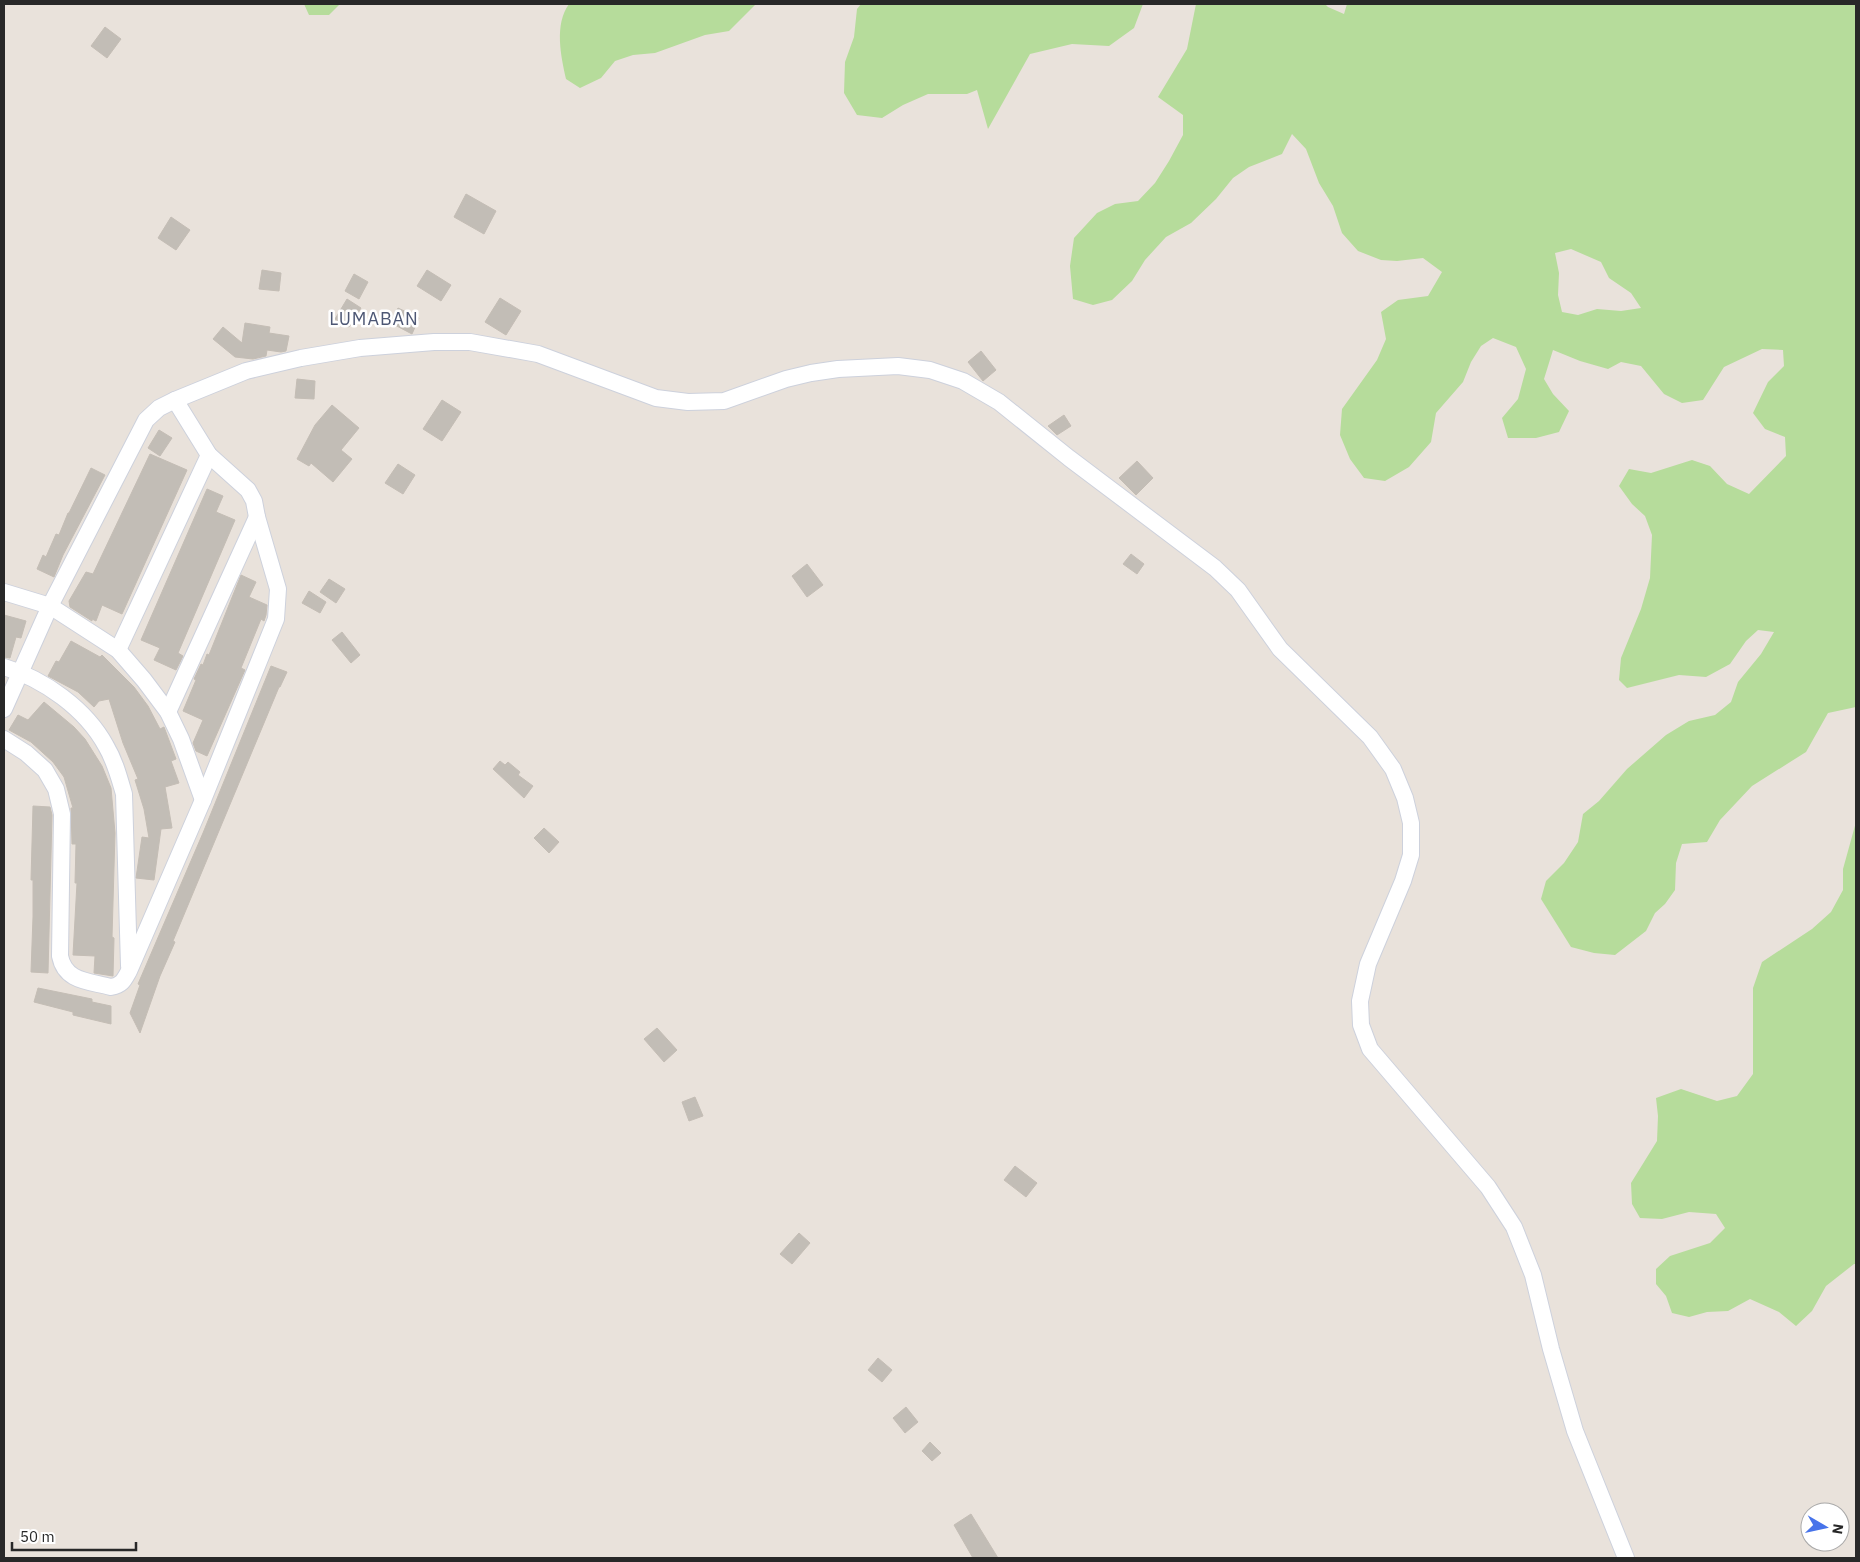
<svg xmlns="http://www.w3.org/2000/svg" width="1860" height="1562" font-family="'IBM Plex Sans',sans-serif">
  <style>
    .green { fill: #b6dc9b; fill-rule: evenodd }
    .building { fill: #c2bdb6; stroke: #c4bdb5 }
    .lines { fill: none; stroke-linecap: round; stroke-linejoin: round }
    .minor-casing { stroke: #cdd1dc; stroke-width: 18 }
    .minor { stroke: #fff; stroke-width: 16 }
    .labels { text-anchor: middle; stroke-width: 5; stroke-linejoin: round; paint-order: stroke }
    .neighbourhood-label { font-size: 18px; letter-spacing: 1px; fill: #4d5774; stroke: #fff }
  </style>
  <rect width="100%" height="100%" fill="#e9e2db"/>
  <g class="green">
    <polygon points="304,4 340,4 329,15 309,15"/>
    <path d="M 569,4 L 756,4 L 729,31 L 705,35 L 655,53 L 633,55 L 615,61 L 601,78 L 580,88 L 566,79 C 561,56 554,25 569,4 Z"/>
    <polygon points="861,4 1143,4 1134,28 1109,46 1072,44 1030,54 988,129 977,90 967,94 928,94 903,105 882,118 857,115 844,93 845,62 854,37 857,9"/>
    <path d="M 1196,4 L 1325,4 L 1328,7 L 1344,14 L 1347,4 L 1856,4 L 1856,707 L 1828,713 L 1806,752 L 1752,786 L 1720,820 L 1707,842 L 1682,844 L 1676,863 L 1675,890 L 1665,904 L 1655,913 L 1646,931 L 1615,955 L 1594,953 L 1571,947 L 1541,899 L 1546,881 L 1564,863 L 1578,842 L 1583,814 L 1599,801 L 1627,769 L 1666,735 L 1689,721 L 1715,715 L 1731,702 L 1738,682 L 1761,654 L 1774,632 L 1758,630 L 1746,641 L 1730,664 L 1706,677 L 1679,675 L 1627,688 L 1619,680 L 1621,658 L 1641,609 L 1650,578 L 1652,535 L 1645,516 L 1632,504 L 1619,486 L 1629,469 L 1651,473 L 1692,460 L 1710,466 L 1727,484 L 1749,494 L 1786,456 L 1785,437 L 1765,429 L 1753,413 L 1768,382 L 1784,366 L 1783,350 L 1762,349 L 1724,367 L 1703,400 L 1682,403 L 1664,394 L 1641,366 L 1621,362 L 1608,369 L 1580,361 L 1553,350 L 1544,379 L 1553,394 L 1569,411 L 1559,432 L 1536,438 L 1508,438 L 1502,418 L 1518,399 L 1526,369 L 1516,347 L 1493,338 L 1481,346 L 1471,362 L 1463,382 L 1436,413 L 1431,442 L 1409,467 L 1385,481 L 1364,478 L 1350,459 L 1340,435 L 1342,409 L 1377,360 L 1386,339 L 1381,312 L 1398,300 L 1428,296 L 1442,272 L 1423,258 L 1397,261 L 1381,260 L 1358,251 L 1342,233 L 1333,206 L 1319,183 L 1306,149 L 1292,134 L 1282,154 L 1249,167 L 1233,178 L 1216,199 L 1191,223 L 1166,237 L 1145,260 L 1132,281 L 1112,300 L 1093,305 L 1073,299 L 1070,266 L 1074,238 L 1097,213 L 1115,204 L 1138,201 L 1155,183 L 1169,161 L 1183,135 L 1183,115 L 1158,97 L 1187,49 ZM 1571,249 L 1601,262 L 1609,278 L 1631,293 L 1641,308 L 1621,311 L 1597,309 L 1578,315 L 1562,312 L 1558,295 L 1559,273 L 1555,253 Z"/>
    <polygon points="1856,822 1856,1264 1854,1264 1826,1286 1812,1311 1796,1326 1779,1312 1750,1299 1728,1311 1707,1312 1689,1317 1672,1313 1666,1296 1656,1284 1656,1269 1670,1256 1710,1243 1725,1228 1716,1214 1689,1212 1662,1219 1640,1218 1632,1204 1631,1183 1657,1141 1658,1116 1656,1098 1681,1089 1717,1101 1737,1096 1753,1074 1753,988 1762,962 1812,929 1831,912 1843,890 1843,869"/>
  </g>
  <g class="building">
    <polygon points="105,27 121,39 107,58 91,46"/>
    <polygon points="466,194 496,211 484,234 454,217"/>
    <polygon points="171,217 190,230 176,250 158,238"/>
    <polygon points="262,270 281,273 279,291 259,289"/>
    <polygon points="427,270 451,285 441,301 417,286"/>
    <polygon points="354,274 368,282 359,299 345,291"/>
    <polygon points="500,298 521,311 506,335 485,322"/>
    <polygon points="347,299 361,308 349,327 335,319"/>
    <polygon points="398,308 419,318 412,334 391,323"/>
    <polygon points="245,323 270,327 269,333 289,336 286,351 281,352 267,350 266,356 253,359 235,357 213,339 223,327 242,343"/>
    <polygon points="981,351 996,370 983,381 968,362"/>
    <polygon points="297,379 315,381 314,399 295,398"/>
    <polygon points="442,400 461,412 442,441 423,429"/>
    <polygon points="332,405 359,428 341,450 352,459 333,482 311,463 309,466 297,459 315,425"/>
    <polygon points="1064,415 1071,426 1057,435 1048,426"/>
    <polygon points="159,430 172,438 160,456 148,448"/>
    <polygon points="150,454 187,470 122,614 102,605 96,621 92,619 92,621 70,607 69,601 86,572 93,574"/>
    <polygon points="1137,461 1153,478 1136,495 1119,478"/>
    <polygon points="398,464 415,475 403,494 385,483"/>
    <polygon points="91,468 105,475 63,555 54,577 37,569 43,555 46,557 56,534 59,535 68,513 69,513"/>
    <polygon points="207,489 223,496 216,512 235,520 178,653 183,656 176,670 154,660 160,648 141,640"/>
    <polygon points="1131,554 1144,564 1137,574 1123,564"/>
    <polygon points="807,564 823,585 807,597 792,576"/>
    <polygon points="241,575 256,582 249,597 267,605 266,615 264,621 261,619 241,668 245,670 207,756 196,751 193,743 203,720 183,711 196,680 194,679 201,664 203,665 207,654 209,655"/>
    <polygon points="329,579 345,589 336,603 320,592"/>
    <polygon points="309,591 326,602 320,613 302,603"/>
    <polygon points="4,615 26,621 21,638 16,637 10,658 4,657"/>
    <polygon points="342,632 360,655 351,663 332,640"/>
    <polygon points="71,641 100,657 102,655 134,687 148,706 160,729 164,727 176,759 171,761 179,783 165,787 172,828 161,829 154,880 136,878 142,837 149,838 144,809 135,780 138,779 123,743 109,699 99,701 94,707 78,692 48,676 56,661 59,662"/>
    <polygon points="271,666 287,672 280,687 279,687 173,941 175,942 160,976 140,1033 130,1013 140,985 138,984 203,833"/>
    <polygon points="44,702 74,727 85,739 102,766 111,788 115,833 112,937 114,938 113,976 94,973 95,956 73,955 77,883 75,883 76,844 72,844 71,808 73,808 64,777 53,762 31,742 9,730 18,715 28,720"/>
    <polygon points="500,761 505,765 508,762 520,772 518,775 533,786 524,798 493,769"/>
    <polygon points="33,806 50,807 52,815 48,973 31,972 33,917 33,880 31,880"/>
    <polygon points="544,828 559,842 549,853 534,838"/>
    <polygon points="38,988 92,999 92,1002 111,1006 111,1024 73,1015 73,1012 34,1002"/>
    <polygon points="657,1028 677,1050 664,1062 644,1039"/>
    <polygon points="695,1097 703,1116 689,1121 682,1102"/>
    <polygon points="1015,1166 1037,1183 1026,1197 1004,1180"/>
    <polygon points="799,1233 810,1243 792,1264 780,1254"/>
    <polygon points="878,1358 892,1370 882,1382 868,1370"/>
    <polygon points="906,1407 918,1422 905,1433 893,1418"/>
    <polygon points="930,1442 941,1453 932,1461 922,1451"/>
    <polygon points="971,1514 998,1558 973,1558 954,1525"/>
  </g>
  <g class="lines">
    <g class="minor-casing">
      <g id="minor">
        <polyline points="4,592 50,606 118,650 144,680 168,712 181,739 203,800"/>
        <polyline points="118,650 209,455"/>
        <path d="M 4,667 C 44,679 86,709 106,746 C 115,761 119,777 124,794 L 129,966"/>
        <polyline points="4,709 50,606 146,420 159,408 175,400 246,371 301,358 360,348 434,342 470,342 538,354 656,398 688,402 724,401 786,379 811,373 838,369 898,366 930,370 963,381 999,402 1069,458 1215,568 1238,590 1280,649 1370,737 1393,769 1405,798 1411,823 1411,855 1403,881 1368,964 1360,1001 1361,1025 1370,1049 1488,1187 1514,1227 1533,1275 1551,1349 1575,1431 1626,1558"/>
        <polyline points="168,712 257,517"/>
        <path d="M 4,739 L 26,753 L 45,770 L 56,789 L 62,814 L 60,956 C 65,982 89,981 111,987 C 122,985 124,980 129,971 L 203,800 L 276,619 L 278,589 L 257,517 L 254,501 L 248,490 L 209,455 L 175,400"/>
      </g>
    </g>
    <use href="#minor" class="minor"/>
  </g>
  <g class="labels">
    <g class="neighbourhood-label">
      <text x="374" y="325">LUMABAN</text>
    </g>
  </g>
  <rect width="1860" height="1562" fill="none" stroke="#282828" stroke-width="10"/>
  <g transform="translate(1825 1527) rotate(99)"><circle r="24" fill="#ffffff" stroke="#a9a9a9"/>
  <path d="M0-4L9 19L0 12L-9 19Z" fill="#4773ea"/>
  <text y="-8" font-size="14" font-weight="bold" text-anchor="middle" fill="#282828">N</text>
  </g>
  <path d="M12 1542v8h124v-8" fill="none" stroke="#282828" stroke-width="2.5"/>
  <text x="20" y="1542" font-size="15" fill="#282828" stroke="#ffffff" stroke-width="4" paint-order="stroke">50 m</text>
</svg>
